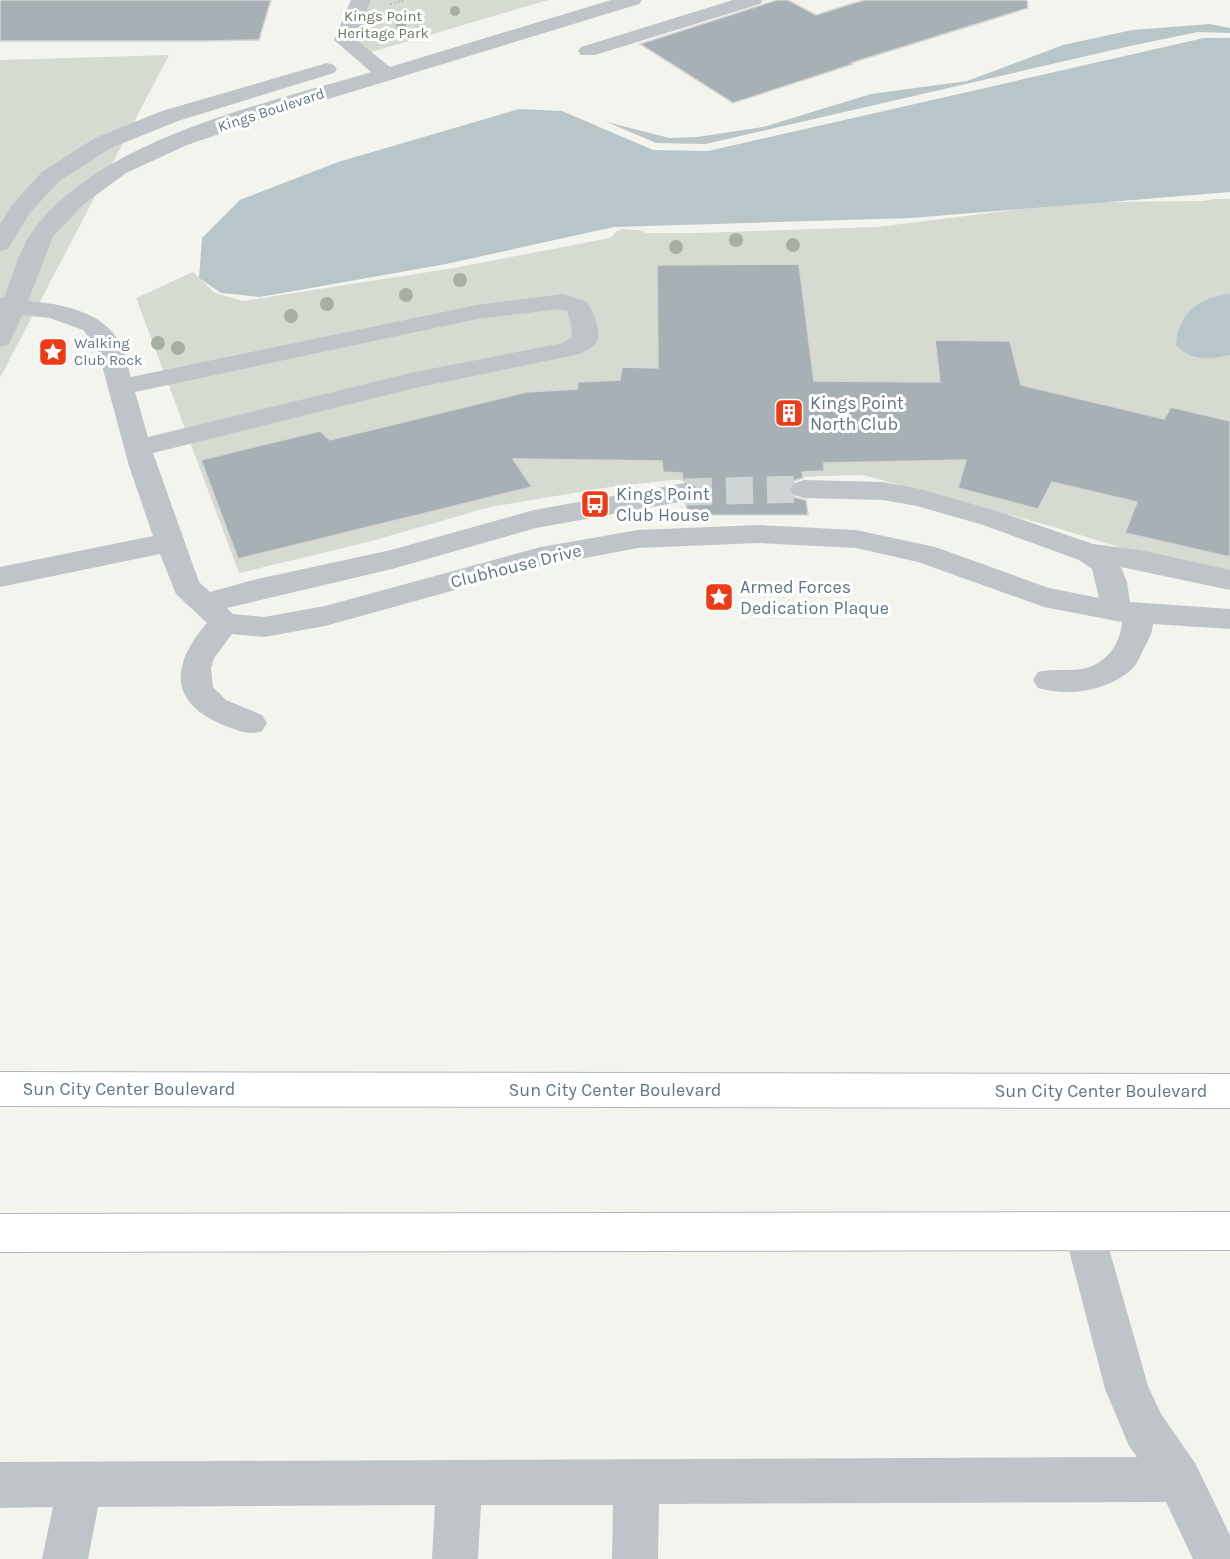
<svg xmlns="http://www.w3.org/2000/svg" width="1230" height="1559" font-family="Karla,sans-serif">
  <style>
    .green { fill: #d5dbd0 }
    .water { fill: #b8c6ca }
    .building { fill: #a7b1b5; stroke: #d5d5d2; stroke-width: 1.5 }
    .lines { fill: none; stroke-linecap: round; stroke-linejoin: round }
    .minor-tunnel { stroke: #cfd4d4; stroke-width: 27; stroke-dasharray: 27 14; stroke-linecap: butt }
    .major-casing { stroke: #b2b7ba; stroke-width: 2 }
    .path { stroke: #babdbf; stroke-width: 2; stroke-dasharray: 2 2; stroke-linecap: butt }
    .minor { fill: #bec4c7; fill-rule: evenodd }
    .major { fill: #fff; fill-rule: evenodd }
    .tree { fill: #a6b0a0 }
    .labels { text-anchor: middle; stroke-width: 6; stroke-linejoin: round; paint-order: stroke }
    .far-park-label { font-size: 15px; fill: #677960; stroke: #fff }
    .far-street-label { font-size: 15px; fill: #617683; stroke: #fff }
    .far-poi-label { font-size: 15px; fill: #617683; stroke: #fff; text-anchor: start }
    .poi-label { font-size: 18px; fill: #617683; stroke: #fff; text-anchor: start }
    .street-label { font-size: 18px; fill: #617683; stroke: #fff }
  </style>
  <rect width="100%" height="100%" fill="#f4f4ef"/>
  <g class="green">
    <polygon points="367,0 548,0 368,53 351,42"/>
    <polygon points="169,55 0,378 0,60"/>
    <polygon points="1214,199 1230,199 1230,575 1174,564 1054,527 863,475 672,480 610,487 490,507 368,542 239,573 136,298 193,272 215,293 243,301 454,268 610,238 617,231 623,229 639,230 647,233 696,233 877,227 1022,209 1103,202 1203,201"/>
  </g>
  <g class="water">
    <polygon points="1210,24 1230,28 1230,33 1198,32 1130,46 706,144 656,143 607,122 669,138 697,137 763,127 871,94 967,81 1063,45 1132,30"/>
    <polygon points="1204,38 1230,38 1230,192 911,218 614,227 446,264 260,297 221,293 199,278 202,238 240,200 338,162 519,109 562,111 653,150 708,151"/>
    <path d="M 1230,294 L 1230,355 C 1210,360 1191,361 1176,345 C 1178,313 1199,297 1230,294 Z"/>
  </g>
  <g class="building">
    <polygon points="0,0 271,0 259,40 206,41 0,41"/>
    <polygon points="777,0 788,0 816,15 864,0 1027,0 1028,8 851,63 853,64 733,103 640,44"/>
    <polygon points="799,264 814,381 940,382 935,340 1010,341 1021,385 1164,419 1171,407 1230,421 1230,557 1125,533 1137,502 1052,482 1038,509 958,488 966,460 824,463 824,471 802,472 803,478 793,481 788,488 793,497 806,500 808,515 688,515 686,503 697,499 701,491 696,484 683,481 682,473 663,472 662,461 513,459 532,487 238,559 201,460 320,431 330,440 526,392 577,389 578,382 620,380 622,367 658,368 657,265"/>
  </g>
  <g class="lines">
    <polyline class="minor-tunnel" points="685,492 804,489"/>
    <g class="major-casing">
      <g id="major">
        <polygon points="0,1072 1230,1074 1230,1108 0,1106"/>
        <polygon points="1230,1212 1230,1250 0,1252 0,1214"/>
      </g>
    </g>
    <polyline class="path" points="390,4 405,0"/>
    <g class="minor">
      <path d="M 351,0 L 371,0 L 355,39 L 390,67 L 611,0 L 642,0 L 639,4 L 263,119 L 187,145 L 126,173 L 84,204 L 53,236 L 28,301 C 62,304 104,311 121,345 C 126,355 128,367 131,377 L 477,305 L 563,294 L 587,302 C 593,311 603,333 596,343 C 592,348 585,351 580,354 L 415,388 L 153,453 L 199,582 L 210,592 L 253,580 L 391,550 L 534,510 L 685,483 L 695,486 L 699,492 L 695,498 L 685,501 L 536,528 L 392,569 L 227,608 L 233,614 L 264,617 L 325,606 L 541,547 L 638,530 L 759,525 L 856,530 L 935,547 L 1049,588 L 1099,598 L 1092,569 L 1079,560 L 983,525 L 917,506 L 883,500 L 804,498 L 794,495 L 790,489 L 794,483 L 804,480 L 883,482 L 920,489 L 1003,513 L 1093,544 L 1145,551 L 1230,570 L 1230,590 L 1121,567 L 1127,582 L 1130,602 L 1230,609 L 1230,629 L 1153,624 C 1152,634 1148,641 1143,650 C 1140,656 1137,665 1131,670 C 1106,691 1069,697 1038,688 L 1033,680 L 1038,672 C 1054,668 1071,672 1086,668 C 1107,663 1121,642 1122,622 L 1044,607 L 918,562 L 856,548 L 759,543 L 638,548 L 542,566 L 325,626 L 264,637 L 232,634 L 214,658 L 211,669 L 213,687 L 226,700 L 262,715 L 267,723 L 262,731 C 248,736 237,730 223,725 C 167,702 172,663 207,623 L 176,594 L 160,554 L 0,587 L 0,567 L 153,536 L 129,466 L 97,347 L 83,330 L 50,318 L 22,315 L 9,344 L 0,347 L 0,298 L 4,298 C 12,278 20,247 33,231 C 101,138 265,104 371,72 L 334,40 ZM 560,309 L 567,311 L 571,324 L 572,337 L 563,343 L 415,372 L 148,437 L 135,392 L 477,319 Z"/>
      <polygon points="733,0 763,0 760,4 595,55 581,55 578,51 581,47"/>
      <polygon points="327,63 334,65 337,69 334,73 178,121 111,148 58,182 29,214 8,249 0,251 0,224 11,206 42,172 95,138 162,111"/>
      <polygon points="1084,1212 1098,1218 1104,1231 1148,1386 1161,1414 1195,1463 1230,1535 1230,1559 1193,1559 1166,1502 659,1504 658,1559 612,1559 613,1505 481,1505 478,1559 432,1559 435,1505 98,1507 88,1559 42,1559 53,1507 0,1508 0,1462 1137,1457 1129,1446 1105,1389 1064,1231 1070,1218"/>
    </g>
    <use href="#major" class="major"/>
  </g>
  <g class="tree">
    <circle cx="455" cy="11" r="5"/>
    <circle cx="401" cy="26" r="5"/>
    <circle cx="736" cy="240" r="7"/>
    <circle cx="793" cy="245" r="7"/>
    <circle cx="676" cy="247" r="7"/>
    <circle cx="460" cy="280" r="7"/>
    <circle cx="406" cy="295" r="7"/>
    <circle cx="327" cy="304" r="7"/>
    <circle cx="291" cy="316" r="7"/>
    <circle cx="158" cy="343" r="7"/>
    <circle cx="178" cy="348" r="7"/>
  </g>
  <defs>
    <g id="sight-square" transform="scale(1.5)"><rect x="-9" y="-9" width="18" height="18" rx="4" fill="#ed3b17" stroke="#fff"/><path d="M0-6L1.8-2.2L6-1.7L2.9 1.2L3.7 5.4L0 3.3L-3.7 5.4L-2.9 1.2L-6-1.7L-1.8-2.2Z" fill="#fff"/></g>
    <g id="building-square" transform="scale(1.5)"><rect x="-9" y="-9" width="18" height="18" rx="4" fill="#ed3b17" stroke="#fff"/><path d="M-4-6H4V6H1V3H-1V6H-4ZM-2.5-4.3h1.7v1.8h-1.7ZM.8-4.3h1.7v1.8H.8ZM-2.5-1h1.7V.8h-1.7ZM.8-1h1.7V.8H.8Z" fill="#fff"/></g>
    <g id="bus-square" transform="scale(1.5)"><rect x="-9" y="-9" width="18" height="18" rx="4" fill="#ed3b17" stroke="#fff"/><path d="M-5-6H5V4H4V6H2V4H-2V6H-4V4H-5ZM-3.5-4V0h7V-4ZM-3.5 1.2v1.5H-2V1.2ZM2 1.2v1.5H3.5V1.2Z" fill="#fff"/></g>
  </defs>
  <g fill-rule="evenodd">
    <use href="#sight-square" x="53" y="352"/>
    <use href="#building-square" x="789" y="413"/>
    <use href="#bus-square" x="595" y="504"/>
    <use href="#sight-square" x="719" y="597"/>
  </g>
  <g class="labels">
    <g class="far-park-label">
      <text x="383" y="21">Kings Point<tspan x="383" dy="17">Heritage Park</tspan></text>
    </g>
    <g class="far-street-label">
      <text transform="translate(271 110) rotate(-18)" y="5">Kings Boulevard</text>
    </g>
    <g class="far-poi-label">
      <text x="74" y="348">Walking<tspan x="74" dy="17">Club Rock</tspan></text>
    </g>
    <g class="poi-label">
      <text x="810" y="409">Kings Point<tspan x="810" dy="21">North Club</tspan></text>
      <text x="616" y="500">Kings Point<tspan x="616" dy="21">Club House</tspan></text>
      <text x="740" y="593">Armed Forces<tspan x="740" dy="21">Dedication Plaque</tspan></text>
    </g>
    <g class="street-label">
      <text transform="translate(516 566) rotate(-14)" y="6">Clubhouse Drive</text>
      <text x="129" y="1095">Sun City Center Boulevard</text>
      <text x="615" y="1096">Sun City Center Boulevard</text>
      <text x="1101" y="1097">Sun City Center Boulevard</text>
    </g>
  </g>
</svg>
